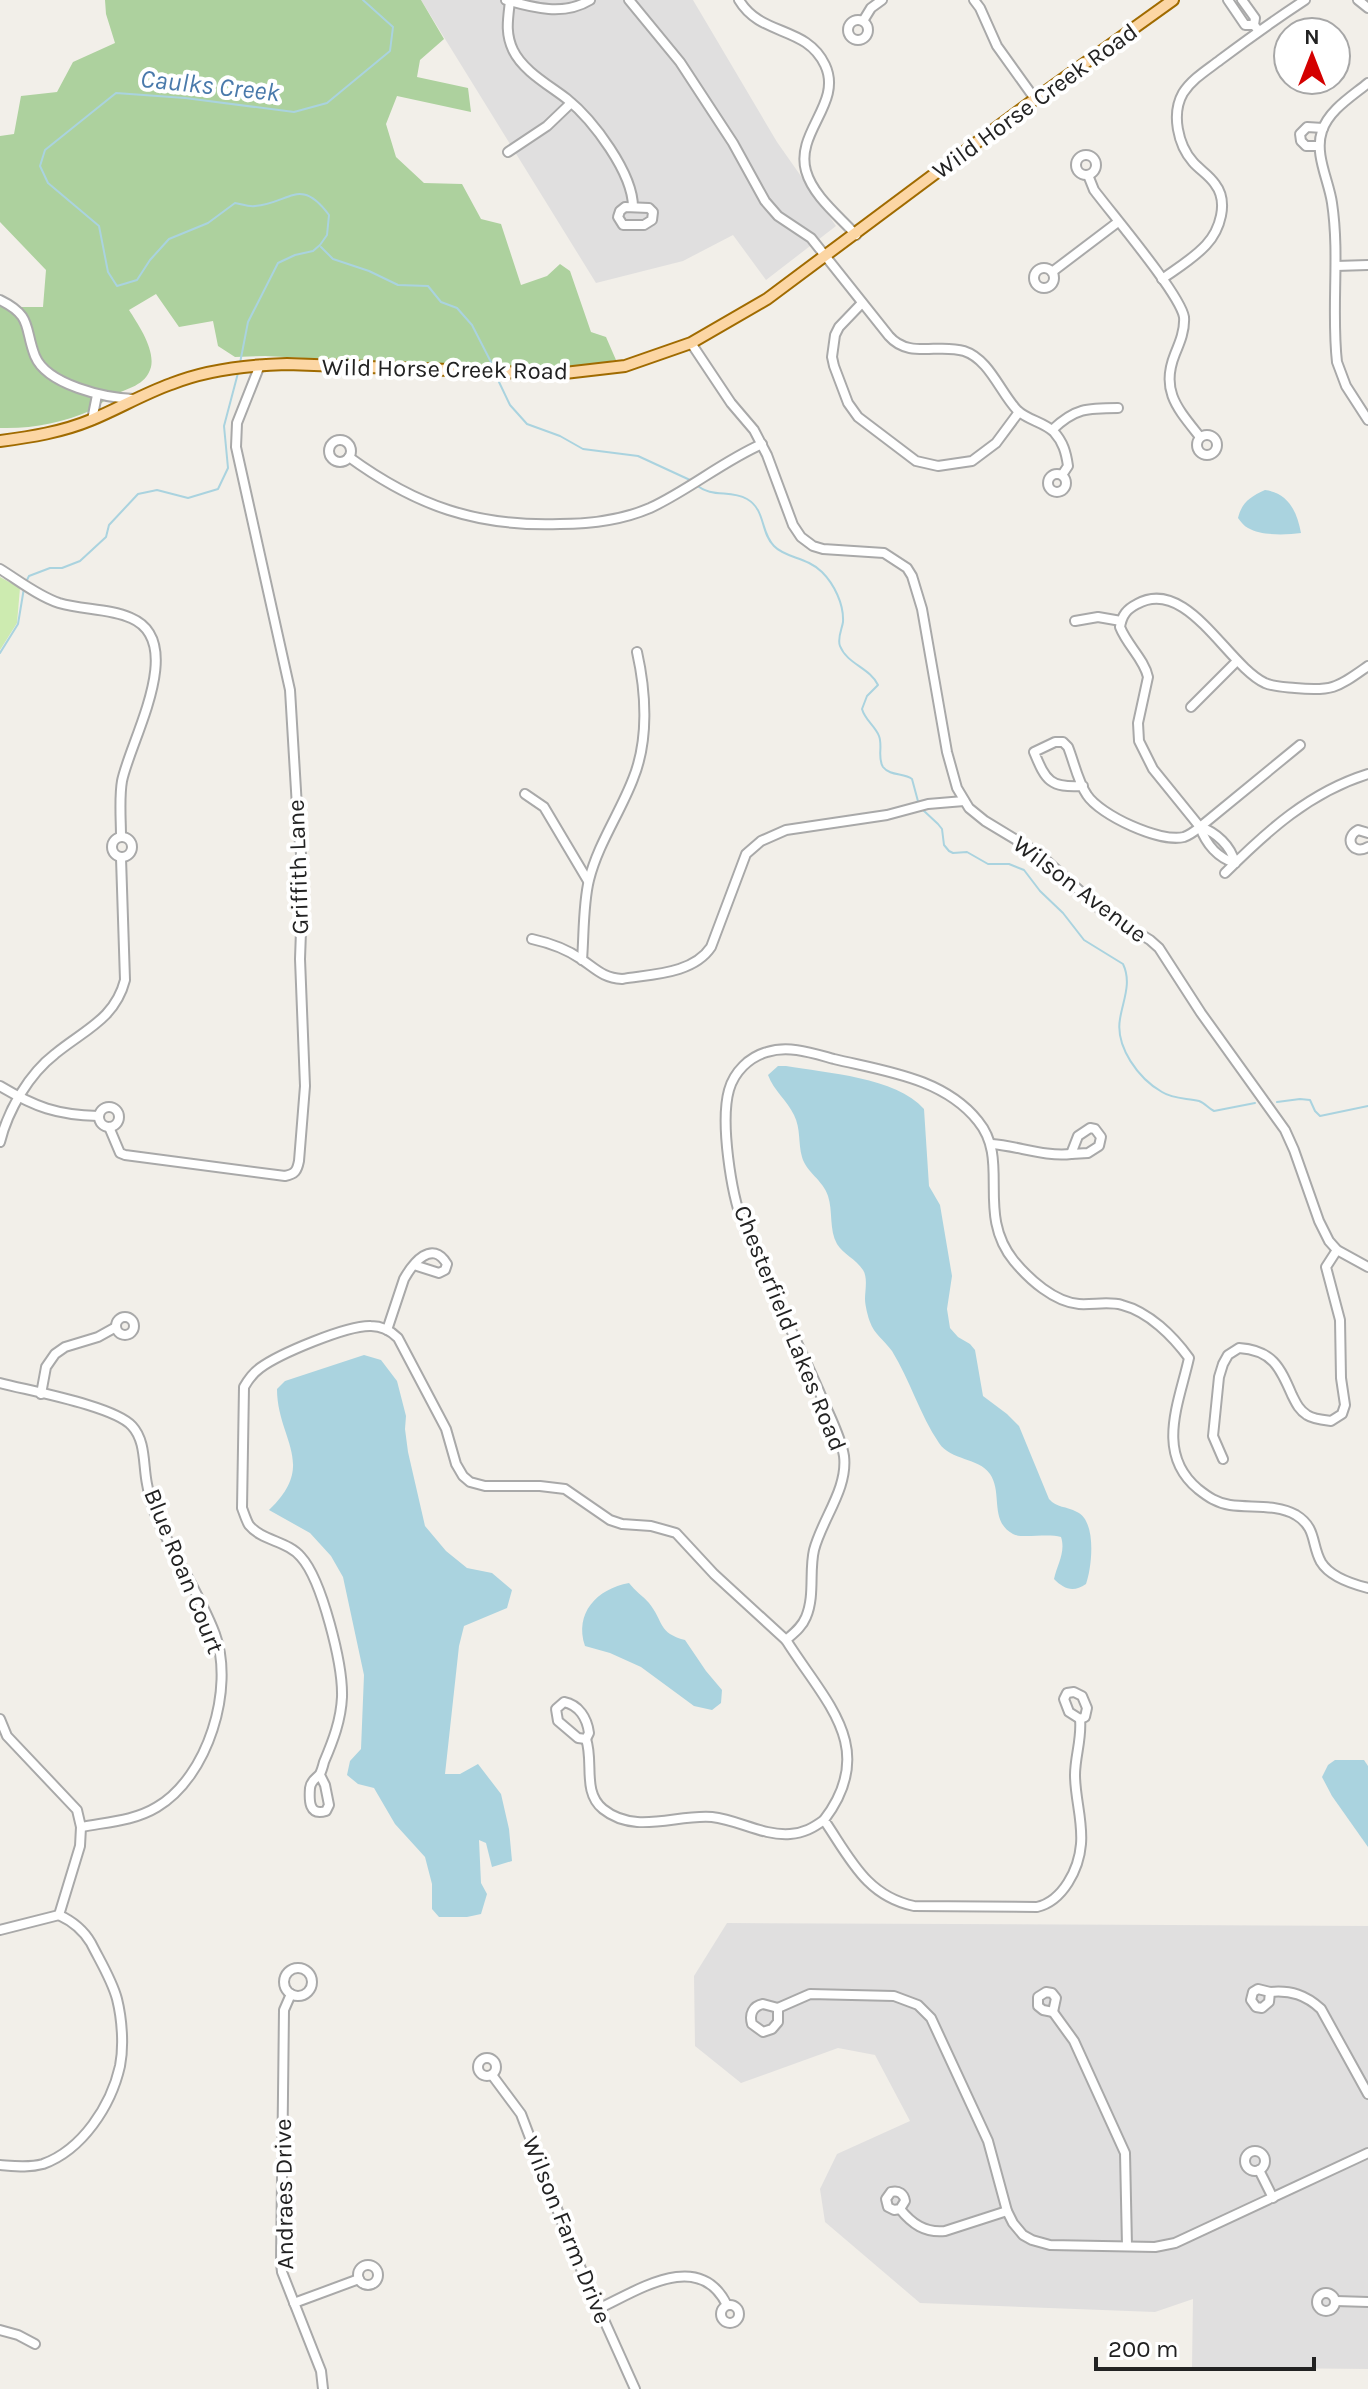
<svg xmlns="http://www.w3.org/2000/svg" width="1368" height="2389" font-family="Karla,sans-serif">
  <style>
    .residential { fill: #e0dfdf }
    .grass { fill: #cdebb0 }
    .forest { fill: #add19e }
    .water { fill: #aad3df }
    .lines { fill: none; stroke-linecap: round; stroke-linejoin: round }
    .stream { stroke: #aad3df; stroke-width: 2 }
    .minor-casing { stroke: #a9a9a9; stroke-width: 12 }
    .major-casing { stroke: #a06b00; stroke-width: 14 }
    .minor { stroke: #fff; stroke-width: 8 }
    .major { stroke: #fcd6a4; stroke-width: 10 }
    .labels { text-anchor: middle; stroke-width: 8; stroke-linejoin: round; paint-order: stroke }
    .street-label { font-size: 24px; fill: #222; stroke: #fff }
    .water-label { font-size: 26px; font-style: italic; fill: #4a7aab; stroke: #fff }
  </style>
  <rect width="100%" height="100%" fill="#f2efe9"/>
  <g class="residential">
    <polygon points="421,0 693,0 777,142 836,226 766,280 733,235 683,261 596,283"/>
    <polygon points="727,1923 1368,1926 1368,2369 1192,2367 1193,2299 1155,2312 920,2303 825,2222 820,2189 837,2154 910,2121 875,2055 838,2048 741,2083 695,2046 694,1976"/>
  </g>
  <polygon class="grass" points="0,577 20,588 17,623 0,650"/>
  <path class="forest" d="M 105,0 L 421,0 L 444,39 L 420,60 L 417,77 L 468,88 L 471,112 L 397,96 L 386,124 L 396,157 L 424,183 L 462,184 L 481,219 L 501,224 L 521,285 L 547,276 L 560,264 L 570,271 L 591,332 L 606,337 L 616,360 L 572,368 L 518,369 L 265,356 L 235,357 L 218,346 L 213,321 L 179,327 L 156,294 L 129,310 C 138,324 155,349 151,367 C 146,386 127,388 112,396 C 105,399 99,406 92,410 C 62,423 32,429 0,428 L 0,307 L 43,307 L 46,270 L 0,222 L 0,136 L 14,134 L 21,96 L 57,92 L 73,62 L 115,43 L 106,14 Z"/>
  <g class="water">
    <path d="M 1265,490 C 1288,493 1297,511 1301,533 C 1286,535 1262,536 1248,528 C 1244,526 1241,522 1238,518 C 1242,502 1250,497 1265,490 Z"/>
    <path d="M 778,1066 L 786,1066 C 826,1073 896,1077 924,1109 L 929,1186 L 940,1205 L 952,1276 L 947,1309 L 950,1328 L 958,1337 L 970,1344 L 975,1350 L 983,1396 L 1007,1414 L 1019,1426 L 1049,1499 C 1057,1508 1066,1506 1077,1512 C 1097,1521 1092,1567 1086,1584 C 1073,1593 1064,1589 1054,1579 C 1057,1565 1066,1552 1061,1537 C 1047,1533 1022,1539 1013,1534 C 989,1521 1003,1493 990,1474 C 978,1457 951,1461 939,1443 C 920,1415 910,1380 892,1351 C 885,1341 874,1334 870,1322 C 868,1317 865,1305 865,1299 C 865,1290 868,1278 863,1270 C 856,1259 843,1254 837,1244 C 829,1230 833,1211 828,1196 C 823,1180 806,1172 802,1157 C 798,1143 801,1129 794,1115 C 787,1100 774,1091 768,1075 Z"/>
    <path d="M 364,1355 L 381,1360 L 397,1381 L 406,1416 L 405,1429 L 408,1452 L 425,1526 L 446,1551 L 467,1568 L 492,1573 L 512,1590 L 507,1608 L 464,1626 L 459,1646 L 445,1774 L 460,1774 L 478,1764 L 501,1794 L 509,1829 L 512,1861 L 492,1867 L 486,1843 L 479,1840 L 481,1883 L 487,1894 L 481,1914 L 467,1917 L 439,1917 L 432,1909 L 432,1884 L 425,1857 L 395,1824 L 374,1788 L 358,1784 L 347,1775 L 350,1761 L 361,1749 L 364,1675 L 343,1577 L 331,1556 L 310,1533 L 269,1510 C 318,1464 277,1439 277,1389 L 285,1381 Z"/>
    <path d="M 629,1583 C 635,1591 643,1596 649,1603 C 664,1622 658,1633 685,1640 L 706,1671 L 722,1690 L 721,1703 L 712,1710 L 694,1706 L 641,1667 L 610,1653 L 585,1646 C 574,1613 597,1589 629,1583 Z"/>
    <polygon points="1335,1760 1364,1760 1368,1766 1368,1847 1332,1796 1322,1777 1328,1765"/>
  </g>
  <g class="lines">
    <g class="stream">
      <polyline points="321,247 333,259 369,271 398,285 428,286 441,302 457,308 472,325 492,364"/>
      <path d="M 240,363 L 248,322 L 278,263 L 295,255 L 313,251 L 320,245 L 327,235 L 329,215 C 300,176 290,203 255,206 C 249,207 241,204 235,203 L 208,223 L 169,239 L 150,260 L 137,280 L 117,286 L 108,272 L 99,226 L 48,183 L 40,166 L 45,150 L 116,93 L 185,98 L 294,112 L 327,103 L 390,51 L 393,27 L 363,0"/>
      <polyline points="499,382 510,405 527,424 560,436 583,449 638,456 690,480"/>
      <path d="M 695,484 C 713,499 729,489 747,499 C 766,510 760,532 774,546 C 785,558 807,557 822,572 C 834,584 844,604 843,622 C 842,629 837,638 840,646 C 847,664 870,668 878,685 L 867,696 L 862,709 C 865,720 875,726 879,736 C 883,746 877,758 883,767 C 890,776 904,773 912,779 L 919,805"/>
      <polyline points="26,582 29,576 50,568 62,568 80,561 106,537 109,525 138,494 157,490 188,498 218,489 228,468 224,426 238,373"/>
      <polyline points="0,653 18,624 24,588"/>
      <path d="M 923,810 L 938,824 L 942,829 L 944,845 L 949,851 L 953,853 L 967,852 L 988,864 L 1009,864 L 1024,870 L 1040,891 L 1063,913 L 1084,940 L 1123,964 C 1132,983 1123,1000 1120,1019 C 1115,1047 1139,1079 1162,1092 C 1173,1099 1186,1098 1199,1101 C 1205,1103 1208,1108 1214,1111 L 1255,1103"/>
      <polyline points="1277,1102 1300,1099 1310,1100 1315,1111 1320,1116 1368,1106"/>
    </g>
    <g class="minor-casing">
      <g id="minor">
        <path d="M 506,0 C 534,8 564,16 590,0"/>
        <path d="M 629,0 L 680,62 L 733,143 L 765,201 L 778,216 L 811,238 L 889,336 C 909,359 938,343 964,351 C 989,359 1000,392 1017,410 C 1027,420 1044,422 1054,432 C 1063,442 1066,452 1068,466 L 1062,475"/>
        <path d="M 739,0 C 761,37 806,25 825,65 C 843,103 795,132 806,171 C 813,196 839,216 856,235"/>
        <polyline points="974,0 980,8 997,46 1035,99"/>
        <polyline points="1228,0 1245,25 1254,25"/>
        <polyline points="1242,0 1255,18 1254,25 1258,30"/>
        <polyline points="1358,0 1368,8"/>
        <path d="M 510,1 C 508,19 505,33 513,50 C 523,71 549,85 567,99 C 593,120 633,173 633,207"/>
        <circle cx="858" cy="30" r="10"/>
        <polyline points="863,21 871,8 882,0"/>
        <path d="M 1368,83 C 1351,97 1329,110 1322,131 C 1314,154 1329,181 1332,203 C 1340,256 1331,310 1337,362 L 1346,386 L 1368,420"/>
        <polyline points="1319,146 1306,146 1301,141 1300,134 1307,127 1323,128"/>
        <polyline points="508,152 547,126 571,103"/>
        <circle cx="1086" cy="165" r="10"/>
        <path d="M 1088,175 L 1094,190 C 1112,214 1180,294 1184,317 C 1185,330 1180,342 1175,354 C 1160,391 1178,409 1200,437"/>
        <polygon points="625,207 649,208 653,212 652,220 644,225 623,225 618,217 620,211"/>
        <polyline points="1336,266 1368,265"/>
        <circle cx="1044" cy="278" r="10"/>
        <polyline points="1052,272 1118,222"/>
        <path d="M 1162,279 C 1176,269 1193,259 1206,245 C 1220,230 1229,202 1215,184 C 1209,175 1200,170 1193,162 C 1178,145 1171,114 1183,93 C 1192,79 1207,70 1220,60 C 1248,39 1276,19 1305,0"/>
        <path d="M 0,300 C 33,316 24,328 35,356 C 47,385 105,398 134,399"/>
        <polyline points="862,303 839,327 835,335 832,357 834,366 848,403 858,417 916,461 938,466 972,461 996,443 1019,412"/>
        <polyline points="691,343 731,403 754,430 767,455 793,525 801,537 813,546 823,549 884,553 907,568 912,576 922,609 947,752 957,788 969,808 985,821 1038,853 1101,910 1150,940 1159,948 1201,1013 1285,1130 1294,1150 1319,1221 1329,1241 1337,1250 1368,1267"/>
        <polyline points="92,420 97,395"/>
        <path d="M 1052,430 C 1075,408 1087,408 1118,408"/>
        <circle cx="1207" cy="445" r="10"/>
        <circle cx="340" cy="451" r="11"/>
        <path d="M 349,457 C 416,506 477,527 560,524 C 590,524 622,520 650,508 C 689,490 723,461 762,444"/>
        <circle cx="1057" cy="483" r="9"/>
        <path d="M 0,569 C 18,580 38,596 59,603 C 82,610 109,608 131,618 C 188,642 130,741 122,781 C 119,798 121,819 121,837"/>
        <polyline points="1075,621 1098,617 1121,621"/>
        <polyline points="1191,707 1237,661"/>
        <path d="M 1083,786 C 1050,788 1046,781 1034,752 L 1055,742 L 1063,742 L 1068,747 C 1074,762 1078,782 1087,795 C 1100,815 1160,843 1184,837 C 1190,835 1195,831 1200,827 L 1300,745"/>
        <polyline points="525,794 544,807 588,881"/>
        <path d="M 1200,827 C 1216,832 1231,846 1235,863"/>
        <path d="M 1368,833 L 1358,830 C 1343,838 1353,856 1368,847"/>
        <circle cx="122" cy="847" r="10"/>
        <path d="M 1235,863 C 1218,858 1206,844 1200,827 L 1153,769 L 1139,741 L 1138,723 L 1148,677 C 1144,659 1127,645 1120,627 C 1122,615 1127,609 1137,604 C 1187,576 1227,665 1265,683 C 1274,687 1285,687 1295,688 C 1333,692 1338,687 1368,666"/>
        <path d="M 1225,873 C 1267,831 1310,792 1368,774"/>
        <path d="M 532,939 C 550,943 565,948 581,959 C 596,969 603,978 622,979 C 652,974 693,974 711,947 L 746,854 L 761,841 L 786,830 L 887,815 L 928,804 L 964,801"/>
        <path d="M 582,960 C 584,935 583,904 589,880 C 598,844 620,813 633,779 C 649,740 646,692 637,652"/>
        <path d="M 0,1086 C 35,1107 57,1115 98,1116"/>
        <circle cx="109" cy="1117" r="10"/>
        <path d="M 109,1127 L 120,1153 L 125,1155 L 285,1176 C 295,1174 297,1171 299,1161 L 305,1086 L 300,959 L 303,874 L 298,824 L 290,690 L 236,447 L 237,423 L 260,365"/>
        <polygon points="1090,1128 1095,1129 1101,1137 1099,1146 1088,1153 1071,1154 1078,1136"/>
        <path d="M 0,1142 C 8,1110 29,1074 55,1054 C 84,1030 115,1019 125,980 L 121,858"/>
        <path d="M 992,1144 C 1018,1146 1045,1157 1071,1154"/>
        <circle cx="125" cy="1326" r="9"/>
        <path d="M 387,1330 L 404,1279 C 413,1263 432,1239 447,1264 L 445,1270 L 439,1273 L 414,1265"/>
        <path d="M 0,1383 C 30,1391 114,1406 132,1426 C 146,1441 143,1465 147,1484 C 149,1496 153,1509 157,1519 C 175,1558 200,1594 215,1634 C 235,1688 208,1777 157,1807 C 134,1821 107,1822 81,1827"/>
        <polyline points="41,1394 46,1367 55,1354 65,1347 98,1337 116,1327"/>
        <path d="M 1223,1459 L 1213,1436 L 1219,1377 L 1223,1364 L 1228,1355 L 1239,1348 C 1272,1350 1280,1367 1292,1395 C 1296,1403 1299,1410 1307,1415 C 1313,1419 1323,1420 1331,1421 L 1342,1414 L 1345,1405 L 1341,1378 L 1340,1320 L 1326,1267 L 1337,1250"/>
        <polygon points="1074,1692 1082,1696 1087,1708 1085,1717 1080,1719 1069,1712 1064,1699 1067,1693"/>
        <path d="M 564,1702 C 579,1705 587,1718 589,1733 L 586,1739 L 578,1738 L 558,1721 L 556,1709 Z"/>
        <path d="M 0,1719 L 7,1736 L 77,1810 L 81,1827 L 80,1846 L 59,1915 C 72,1921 84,1931 91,1943 C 100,1961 112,1980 117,1999 C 122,2019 124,2046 120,2066 C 111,2106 82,2150 43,2164 C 29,2168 14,2166 0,2165"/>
        <path d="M 1080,1719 C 1082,1739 1075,1756 1075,1775 C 1075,1798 1083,1821 1081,1844 C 1079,1869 1063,1901 1037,1907 L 914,1906 C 866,1896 850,1858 824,1820 C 879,1748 825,1702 786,1640 C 794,1633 802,1627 806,1617 C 815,1596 809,1571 814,1550 C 822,1519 848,1489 844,1456 C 841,1437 830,1417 822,1398 C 797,1339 767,1283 743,1224 C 731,1193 720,1122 729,1090 C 734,1072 749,1057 767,1052 C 789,1045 812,1053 834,1059 C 884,1071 944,1078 978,1121 C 1011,1161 975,1213 1014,1261 C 1029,1279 1054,1302 1079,1304 C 1093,1305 1109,1301 1122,1305 C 1149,1312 1173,1336 1189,1358 C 1179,1403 1155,1453 1198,1489 C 1208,1497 1217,1503 1230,1505 C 1252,1508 1277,1504 1296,1515 C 1317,1528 1311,1544 1321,1562 C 1330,1577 1352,1584 1368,1588"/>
        <path d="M 586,1739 C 594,1762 582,1792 603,1809 C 635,1835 676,1814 712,1817 C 739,1820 763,1836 790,1834 C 804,1833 813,1828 824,1820"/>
        <path d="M 320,1775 L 325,1785 L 329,1805 L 326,1811 C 309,1816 309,1801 310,1788 C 311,1780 316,1779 320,1774 C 322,1770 323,1766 324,1762 C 333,1741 341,1720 342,1697 C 343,1665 322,1580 301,1557 C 288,1541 262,1541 249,1525 C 246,1520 244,1513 242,1508 L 244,1387 C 248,1380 253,1373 260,1368 C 279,1354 347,1325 371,1326 C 381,1326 391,1331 398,1338 L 446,1429 L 456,1464 L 463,1476 L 470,1482 L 485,1486 L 540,1486 L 565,1489 L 610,1520 L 622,1524 L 651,1526 L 676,1533 L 714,1574 L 786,1640"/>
        <polyline points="0,1930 59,1915"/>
        <circle cx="298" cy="1982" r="14"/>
        <polygon points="1258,1989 1270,1992 1269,2002 1262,2008 1256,2007 1251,2000 1253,1992"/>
        <polygon points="1046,1992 1052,1993 1056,1998 1053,2012 1043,2010 1038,2006 1038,1997"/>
        <path d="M 1270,1992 C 1291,1990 1306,1995 1321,2009 L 1368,2094"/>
        <polyline points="291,1994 284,2010 281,2263 282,2272 321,2371 323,2389"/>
        <path d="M 763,2004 L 778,2008 L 778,2022 L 772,2029 L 763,2032 L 752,2024 C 749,2014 753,2006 763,2004 Z"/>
        <polyline points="778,2008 810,1994 894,1996 918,2005 931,2018 988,2141 1007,2211 1013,2223 1023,2235 1032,2240 1050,2245 1155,2247 1175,2243 1368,2153"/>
        <polyline points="1053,2012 1074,2041 1125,2153 1127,2246"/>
        <circle cx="487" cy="2067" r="9"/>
        <polyline points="492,2075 521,2114 573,2251 635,2389"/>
        <circle cx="1255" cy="2161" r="10"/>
        <polyline points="1259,2170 1273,2198"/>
        <path d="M 900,2209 L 905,2201 C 904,2194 899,2190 891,2192 L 886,2199 L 888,2207 L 894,2210 L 900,2209 C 912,2224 925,2233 945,2231 L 1007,2211"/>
        <circle cx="368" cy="2275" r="10"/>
        <circle cx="1326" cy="2302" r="9"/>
        <polyline points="1336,2301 1368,2302"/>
        <polyline points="294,2303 359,2279"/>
        <circle cx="730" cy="2314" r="9"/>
        <path d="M 598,2309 C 637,2291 699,2248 727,2305"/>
        <polyline points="0,2330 18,2335 35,2344"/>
      </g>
    </g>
    <g class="major-casing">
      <path id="major" d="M 0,441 C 31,437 62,432 91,420 C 118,409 143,394 171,384 C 208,369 248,365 287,364 L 556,374 L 625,366 L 691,343 L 767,299 L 1035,99 L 1173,0"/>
    </g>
    <use href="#minor" class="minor"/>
    <use href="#major" class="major"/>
  </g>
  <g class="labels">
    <g class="street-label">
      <text transform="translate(1035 101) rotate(-36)" y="8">Wild Horse Creek Road</text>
      <text transform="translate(445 369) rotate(1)" y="8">Wild Horse Creek Road</text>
      <text transform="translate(298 867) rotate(-92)" y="8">Griffith Lane</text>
      <text transform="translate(1080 889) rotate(37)" y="8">Wilson Avenue</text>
      <text transform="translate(790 1328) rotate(68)" y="8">Chesterfield Lakes Road</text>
      <text transform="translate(184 1571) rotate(68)" y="8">Blue Roan Court</text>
      <text transform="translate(284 2194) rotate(-91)" y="8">Andraes Drive</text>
      <text transform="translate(567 2230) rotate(68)" y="8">Wilson Farm Drive</text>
    </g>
    <g class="water-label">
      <text transform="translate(210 85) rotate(6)" y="9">Caulks Creek</text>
    </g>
  </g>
  <g transform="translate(1312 56)"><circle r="38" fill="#ffffff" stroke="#a7a7a7" stroke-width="2"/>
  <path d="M0-6L14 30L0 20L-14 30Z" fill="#d40000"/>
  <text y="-12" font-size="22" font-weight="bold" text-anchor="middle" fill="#222222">N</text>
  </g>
  <path d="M1096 2357v12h218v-12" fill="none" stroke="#222222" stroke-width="4"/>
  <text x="1108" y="2357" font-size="24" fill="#222222" stroke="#ffffff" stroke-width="6" paint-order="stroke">200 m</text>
</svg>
